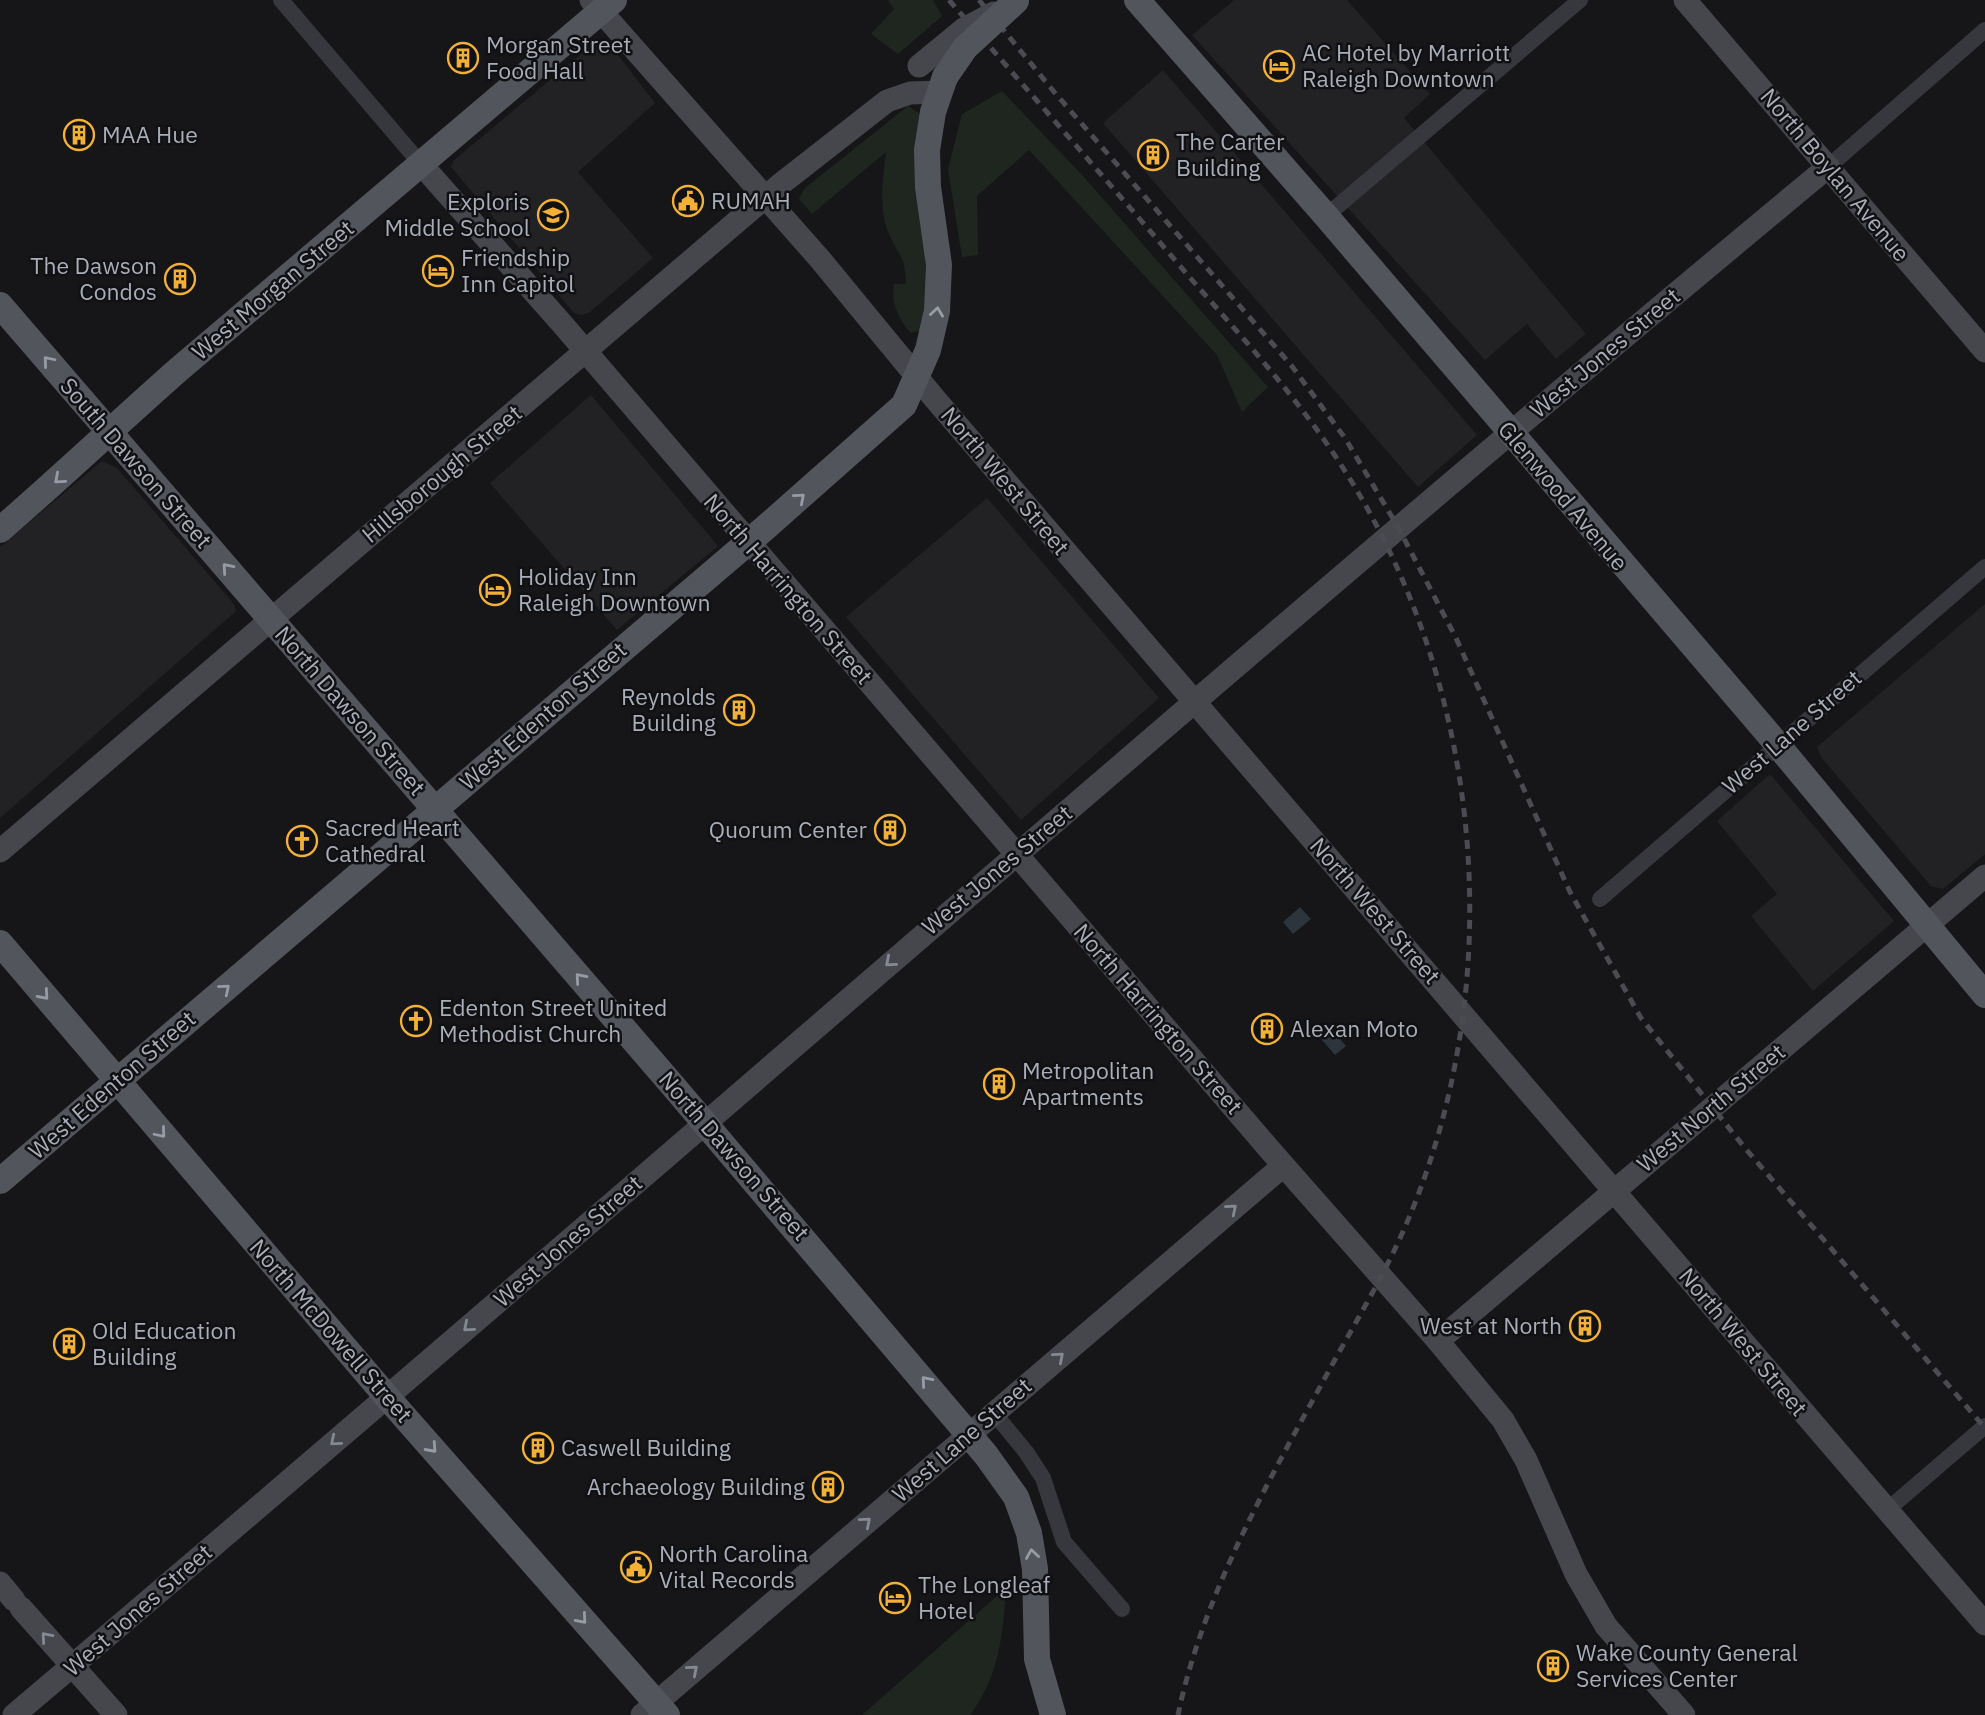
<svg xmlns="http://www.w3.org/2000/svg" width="1985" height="1715" font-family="'IBM Plex Sans',sans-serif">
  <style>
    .built { fill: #222225 }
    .green { fill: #1e261f }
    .water { fill: #2c353c }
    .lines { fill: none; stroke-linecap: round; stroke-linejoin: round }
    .street { stroke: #37383d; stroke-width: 16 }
    .secondary { stroke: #45474d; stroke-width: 23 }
    .primary { stroke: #53555c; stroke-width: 26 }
    .rail { stroke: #4a4c52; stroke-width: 5; stroke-dasharray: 9 7; stroke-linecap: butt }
    .secondary-bridge { stroke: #45474d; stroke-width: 23 }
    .primary-bridge { stroke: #53555c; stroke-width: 26 }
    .oneway { stroke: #979ba6 }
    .oneway2 { stroke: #858993 }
    .labels { text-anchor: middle; stroke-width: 5; stroke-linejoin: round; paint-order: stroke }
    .poi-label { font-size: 23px; fill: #a8adb8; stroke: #111113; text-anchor: start }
    .street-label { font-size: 23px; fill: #a8adb8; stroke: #111113 }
  </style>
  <rect width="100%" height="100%" fill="#161618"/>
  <g class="built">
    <polygon points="1234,0 1347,0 1430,94 1404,118 1586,334 1556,359 1527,324 1485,360 1192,35"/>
    <polygon points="599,39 612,47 655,103 578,172 653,258 589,313 581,315 574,313 451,167 453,161"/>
    <polygon points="1163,70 1477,435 1418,487 1103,123"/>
    <polygon points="591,395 718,546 617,630 490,483"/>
    <polygon points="102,461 117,468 234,604 236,611 0,818 0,547"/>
    <polygon points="987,498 1159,698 1021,820 846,617"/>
    <polygon points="1985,604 1985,854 1943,889 1931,886 1821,757 1817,747"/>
    <polygon points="1770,774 1894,921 1813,991 1751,916 1777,894 1717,821"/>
  </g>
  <g class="green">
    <polygon points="888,0 933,0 942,16 898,54 871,34 894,9"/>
    <polygon points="1002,91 1083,176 1268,387 1242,412 1217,355 1029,150 977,196 978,255 962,257 948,169 962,114"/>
    <path d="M 908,106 L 922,115 L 927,329 L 911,333 C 899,320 890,302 894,284 L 906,284 C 905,253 899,258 889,234 C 878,210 883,177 886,152 L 812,214 L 799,199 L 805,188 Z"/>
    <path d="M 1006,1588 C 1003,1635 999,1676 970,1715 L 862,1715 Z"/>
  </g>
  <g class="water">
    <polygon points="1300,907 1311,919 1293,934 1283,922"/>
    <polygon points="1327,1024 1346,1046 1335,1055 1316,1033"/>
  </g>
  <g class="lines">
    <g class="street">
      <polyline points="281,0 421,164"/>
      <polyline points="1828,167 1985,30"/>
      <polyline points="1326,216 1580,0"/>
      <polyline points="1600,899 1985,567"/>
      <polyline points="994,1413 1026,1452 1043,1478 1064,1542 1122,1609"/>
      <polyline points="1886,1511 1985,1426"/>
    </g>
    <g class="secondary">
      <polyline points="591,0 819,258 935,399 1985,1624"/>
      <polyline points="1685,0 1985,351"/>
      <polyline points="421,164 564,326 1270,1150 1438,1341 1503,1420 1526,1460 1576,1574 1606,1626 1684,1715"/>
      <polyline points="0,851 782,183 887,101 910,93 940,92"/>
      <polyline points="1438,1341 1985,876"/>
      <polyline points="0,1583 14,1600"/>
      <polyline points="21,1608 116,1715"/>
      <path d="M 14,1715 C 621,1202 1216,674 1828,167"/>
      <polyline points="642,1715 1283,1166"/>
    </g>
    <g class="primary">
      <polyline points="1137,0 1326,216 1766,731 1985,995"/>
      <polyline points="0,305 674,1087 986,1455 1016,1497 1029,1533 1035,1569 1037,1659 1053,1715"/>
      <path d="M 0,530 C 61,477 118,423 178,370 L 614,0"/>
      <polyline points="0,943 387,1397 667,1715"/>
      <polyline points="0,1181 765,528 904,405 928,350 937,311 939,265 928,187 927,150 933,112 945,77"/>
    </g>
    <g class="rail">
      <path d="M 949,0 C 1030,93 1112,186 1192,280 C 1248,344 1305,406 1350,479 C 1485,697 1508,984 1408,1220 C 1385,1275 1354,1324 1326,1376 C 1268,1482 1203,1595 1178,1715"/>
      <polyline points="979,0 1055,93 1291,365 1345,438 1398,527 1456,638 1570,892 1641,1018 1745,1148 1985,1428"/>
    </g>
    <polyline class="secondary-bridge" points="919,66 964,29 994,13"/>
    <polyline class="primary-bridge" points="945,77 965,48 1016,1"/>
  </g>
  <defs><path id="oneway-chevron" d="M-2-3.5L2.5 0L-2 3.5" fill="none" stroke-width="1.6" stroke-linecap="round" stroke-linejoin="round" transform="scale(1.75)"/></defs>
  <g class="oneway">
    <use href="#oneway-chevron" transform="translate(937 312) rotate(-82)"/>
    <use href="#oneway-chevron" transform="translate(48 361) rotate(-130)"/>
    <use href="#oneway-chevron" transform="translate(59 479) rotate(139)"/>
    <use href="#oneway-chevron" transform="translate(800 498) rotate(-41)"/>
    <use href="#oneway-chevron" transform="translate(227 568) rotate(-131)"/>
    <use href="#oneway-chevron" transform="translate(580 978) rotate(-131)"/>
    <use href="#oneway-chevron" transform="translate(225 989) rotate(-40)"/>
    <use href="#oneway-chevron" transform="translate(44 995) rotate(49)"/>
    <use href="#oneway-chevron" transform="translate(161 1133) rotate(50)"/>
    <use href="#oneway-chevron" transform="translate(926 1381) rotate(-131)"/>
    <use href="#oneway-chevron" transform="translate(432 1448) rotate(48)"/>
    <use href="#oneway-chevron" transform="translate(1032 1554) rotate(-99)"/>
    <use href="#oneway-chevron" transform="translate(582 1619) rotate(49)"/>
  </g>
  <g class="oneway2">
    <use href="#oneway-chevron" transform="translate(890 962) rotate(139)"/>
    <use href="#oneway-chevron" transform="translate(1232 1209) rotate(-40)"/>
    <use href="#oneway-chevron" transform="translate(468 1327) rotate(139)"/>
    <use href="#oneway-chevron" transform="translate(1059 1357) rotate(-41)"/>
    <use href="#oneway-chevron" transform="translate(335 1441) rotate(140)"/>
    <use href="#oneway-chevron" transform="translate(866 1522) rotate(-41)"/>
    <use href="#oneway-chevron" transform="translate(46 1637) rotate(-131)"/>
    <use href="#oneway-chevron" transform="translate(693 1670) rotate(-41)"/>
  </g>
  <defs>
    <g id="building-ring" transform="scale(1.575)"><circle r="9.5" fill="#111113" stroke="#f2b134" stroke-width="1.5"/><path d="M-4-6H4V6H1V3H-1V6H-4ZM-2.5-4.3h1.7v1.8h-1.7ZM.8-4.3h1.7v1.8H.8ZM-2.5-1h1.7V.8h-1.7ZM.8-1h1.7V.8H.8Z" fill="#f2b134"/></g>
    <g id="hotel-ring" transform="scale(1.575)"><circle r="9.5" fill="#111113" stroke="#f2b134" stroke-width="1.5"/><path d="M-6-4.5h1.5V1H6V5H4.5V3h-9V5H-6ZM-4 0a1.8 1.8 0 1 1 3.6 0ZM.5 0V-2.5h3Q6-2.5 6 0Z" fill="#f2b134"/></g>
    <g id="civic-ring" transform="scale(1.575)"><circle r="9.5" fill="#111113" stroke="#f2b134" stroke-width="1.5"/><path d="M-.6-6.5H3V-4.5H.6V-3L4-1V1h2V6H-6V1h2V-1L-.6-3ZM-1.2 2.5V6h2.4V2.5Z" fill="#f2b134"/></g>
    <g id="school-ring" transform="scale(1.575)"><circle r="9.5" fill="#111113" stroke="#f2b134" stroke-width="1.5"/><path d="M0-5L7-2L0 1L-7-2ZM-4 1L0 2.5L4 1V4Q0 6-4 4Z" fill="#f2b134"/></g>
    <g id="church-ring" transform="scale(1.575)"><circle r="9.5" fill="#111113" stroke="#f2b134" stroke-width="1.5"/><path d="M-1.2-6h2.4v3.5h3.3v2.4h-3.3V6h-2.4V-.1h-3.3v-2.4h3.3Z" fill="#f2b134"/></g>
  </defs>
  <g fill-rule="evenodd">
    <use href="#building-ring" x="463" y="58"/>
    <use href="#hotel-ring" x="1279" y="66"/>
    <use href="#building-ring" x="79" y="135"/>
    <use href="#building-ring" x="1153" y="155"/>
    <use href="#civic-ring" x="688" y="201"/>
    <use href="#school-ring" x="553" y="215"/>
    <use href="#hotel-ring" x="438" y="271"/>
    <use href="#building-ring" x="180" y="279"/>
    <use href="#hotel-ring" x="495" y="590"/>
    <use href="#building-ring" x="739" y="710"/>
    <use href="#building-ring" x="890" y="830"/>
    <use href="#church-ring" x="302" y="841"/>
    <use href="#church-ring" x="416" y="1021"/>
    <use href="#building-ring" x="1267" y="1029"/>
    <use href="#building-ring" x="999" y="1084"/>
    <use href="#building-ring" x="1585" y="1326"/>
    <use href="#building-ring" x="69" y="1344"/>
    <use href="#building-ring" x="538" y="1448"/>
    <use href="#building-ring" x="828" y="1487"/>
    <use href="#civic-ring" x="636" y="1567"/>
    <use href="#hotel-ring" x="895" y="1598"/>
    <use href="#building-ring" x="1553" y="1666"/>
  </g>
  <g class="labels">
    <g class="poi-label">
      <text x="486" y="53">Morgan Street<tspan x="486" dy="26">Food Hall</tspan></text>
      <text x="1302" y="61">AC Hotel by Marriott<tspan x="1302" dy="26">Raleigh Downtown</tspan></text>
      <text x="102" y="143">MAA Hue</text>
      <text x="1176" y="150">The Carter<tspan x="1176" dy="26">Building</tspan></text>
      <text x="711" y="209">RUMAH</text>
      <text x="530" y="210" text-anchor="end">Exploris<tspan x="530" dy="26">Middle School</tspan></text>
      <text x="461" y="266">Friendship<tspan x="461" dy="26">Inn Capitol</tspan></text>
      <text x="157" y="274" text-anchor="end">The Dawson<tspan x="157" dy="26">Condos</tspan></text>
      <text x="518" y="585">Holiday Inn<tspan x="518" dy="26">Raleigh Downtown</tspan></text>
      <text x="716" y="705" text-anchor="end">Reynolds<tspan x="716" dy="26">Building</tspan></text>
      <text x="325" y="836">Sacred Heart<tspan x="325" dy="26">Cathedral</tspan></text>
      <text x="867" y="838" text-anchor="end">Quorum Center</text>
      <text x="439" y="1016">Edenton Street United<tspan x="439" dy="26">Methodist Church</tspan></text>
      <text x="1290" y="1037">Alexan Moto</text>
      <text x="1022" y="1079">Metropolitan<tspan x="1022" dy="26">Apartments</tspan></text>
      <text x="1562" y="1334" text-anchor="end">West at North</text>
      <text x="92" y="1339">Old Education<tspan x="92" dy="26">Building</tspan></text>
      <text x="561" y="1456">Caswell Building</text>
      <text x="805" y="1495" text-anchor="end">Archaeology Building</text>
      <text x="659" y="1562">North Carolina<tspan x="659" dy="26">Vital Records</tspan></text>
      <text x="918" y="1593">The Longleaf<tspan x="918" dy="26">Hotel</tspan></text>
      <text x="1576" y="1661">Wake County General<tspan x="1576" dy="26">Services Center</tspan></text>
    </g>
    <g class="street-label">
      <text transform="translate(1835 175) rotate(50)" y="8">North Boylan Avenue</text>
      <text transform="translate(273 290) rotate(-40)" y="8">West Morgan Street</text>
      <text transform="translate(1605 353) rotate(-40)" y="8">West Jones Street</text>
      <text transform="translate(136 463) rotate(49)" y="8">South Dawson Street</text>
      <text transform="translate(442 474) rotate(-40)" y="8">Hillsborough Street</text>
      <text transform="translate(1005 481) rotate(50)" y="8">North West Street</text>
      <text transform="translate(1563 496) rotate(50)" y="8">Glenwood Avenue</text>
      <text transform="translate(788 589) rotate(49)" y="8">North Harrington Street</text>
      <text transform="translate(350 711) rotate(49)" y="8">North Dawson Street</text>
      <text transform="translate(543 716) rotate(-41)" y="8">West Edenton Street</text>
      <text transform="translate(1792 732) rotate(-41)" y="8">West Lane Street</text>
      <text transform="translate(997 870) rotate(-40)" y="8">West Jones Street</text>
      <text transform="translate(1375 911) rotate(49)" y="8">North West Street</text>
      <text transform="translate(1158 1019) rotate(49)" y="8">North Harrington Street</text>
      <text transform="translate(112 1085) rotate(-41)" y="8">West Edenton Street</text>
      <text transform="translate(1711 1108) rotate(-40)" y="8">West North Street</text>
      <text transform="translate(734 1156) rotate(49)" y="8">North Dawson Street</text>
      <text transform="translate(568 1241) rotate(-41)" y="8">West Jones Street</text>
      <text transform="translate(331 1331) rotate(49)" y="8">North McDowell Street</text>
      <text transform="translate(1743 1342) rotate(50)" y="8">North West Street</text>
      <text transform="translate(962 1440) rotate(-41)" y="8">West Lane Street</text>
      <text transform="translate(138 1610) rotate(-41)" y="8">West Jones Street</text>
    </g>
  </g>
</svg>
